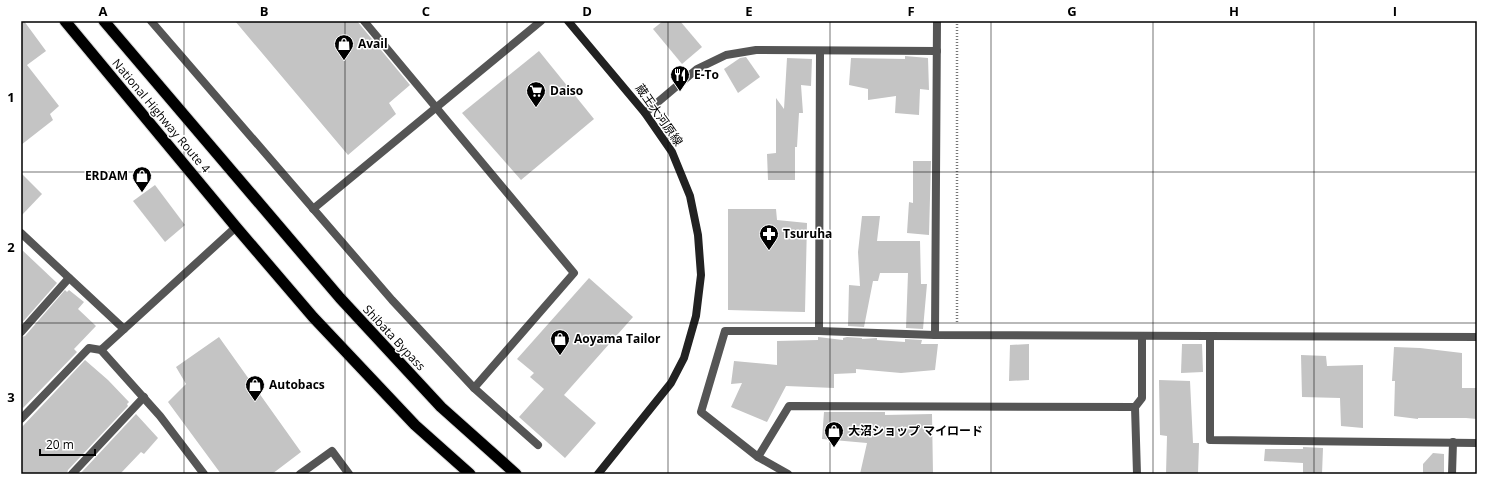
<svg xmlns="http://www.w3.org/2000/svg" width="1498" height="495" font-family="'Open Sans','Noto Sans JP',sans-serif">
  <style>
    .building { fill: #c4c4c4 }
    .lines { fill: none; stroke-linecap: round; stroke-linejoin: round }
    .trunk-casing { stroke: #dbdbdb; stroke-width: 13 }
    .path { stroke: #777; stroke-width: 2.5; stroke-dasharray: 1 2; stroke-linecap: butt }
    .minor { stroke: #555; stroke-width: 8 }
    .tertiary { stroke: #555; stroke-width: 8 }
    .secondary { stroke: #222; stroke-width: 8 }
    .trunk { stroke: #000; stroke-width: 11 }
    .grid { fill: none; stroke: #000; stroke-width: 1; stroke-opacity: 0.55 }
    .labels { text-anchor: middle; stroke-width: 3; stroke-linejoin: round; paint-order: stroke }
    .poi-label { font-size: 12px; font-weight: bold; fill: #000; stroke: #fff; text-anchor: start }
    .street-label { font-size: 12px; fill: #000; stroke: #fff }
    .neatline { fill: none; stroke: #000; stroke-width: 1.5 }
    .grid-label { font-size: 13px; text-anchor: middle; font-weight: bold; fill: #000 }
  </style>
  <rect width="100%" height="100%" fill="#fff"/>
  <g class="building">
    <polygon points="21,21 24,21 46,51 27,65 59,106 50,114 53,120 21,145"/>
    <polygon points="235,21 357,21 410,85 389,103 396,114 348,155"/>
    <polygon points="663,21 680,21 702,47 682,64 653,29"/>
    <polygon points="539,51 594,119 521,180 462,113"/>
    <polygon points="905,56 928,58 929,90 920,89 919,115 895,113 896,96 868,100 868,89 849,85 851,58 905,59"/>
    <polygon points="746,57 760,77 738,93 724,69 740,58"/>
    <polygon points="787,58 812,59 811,86 801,85 803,113 799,113 797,147 795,147 795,180 768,180 767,154 776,153 776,98 784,109"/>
    <polygon points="913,161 931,161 929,235 907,233 909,202 913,203"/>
    <polygon points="21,173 42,194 21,216"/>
    <polygon points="155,185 185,225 165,242 133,201"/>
    <polygon points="728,209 776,209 777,220 807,223 805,312 728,310"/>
    <polygon points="862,216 880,216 877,241 920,241 921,284 927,284 923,329 906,328 908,273 880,273 878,281 873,281 864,327 848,326 849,285 860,286 858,252"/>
    <polygon points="21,249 57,283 21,324"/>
    <polygon points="589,278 633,317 564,395 596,423 565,458 519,417 544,389 530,377 534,373 517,359"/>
    <polygon points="65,290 67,292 69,290 84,302 78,309 96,326 74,349 77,352 23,408 21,406 21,337 25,336"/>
    <polygon points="219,337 301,452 272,474 221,474 168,402 186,384 176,367"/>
    <polygon points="818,337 843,340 843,338 847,337 862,338 862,339 877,338 877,340 905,342 905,339 922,340 921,344 938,344 935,370 901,373 856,369 856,373 834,374 834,388 786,386 767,422 731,407 742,383 731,384 734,361 777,365 777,341 818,340"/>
    <polygon points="1029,344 1029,380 1009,381 1010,345"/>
    <polygon points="1182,344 1202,344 1203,372 1181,373"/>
    <polygon points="1394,347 1420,348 1462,353 1462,388 1477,388 1477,419 1466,418 1418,418 1418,419 1394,416 1395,381 1392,381"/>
    <polygon points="1301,355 1326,356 1327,366 1363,365 1363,428 1341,426 1340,398 1302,397"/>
    <polygon points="85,360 108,380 129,402 127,404 128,406 68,470 67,474 21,474 21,428"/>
    <polygon points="1159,380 1190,381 1193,443 1199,443 1198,474 1166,474 1167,436 1160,435"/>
    <polygon points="824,412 885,412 885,415 932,414 933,474 860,474 867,443 822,439"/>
    <polygon points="136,414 158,438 144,454 141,452 120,474 80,474"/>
    <polygon points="1303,447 1323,448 1322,474 1303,474 1303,463 1264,461 1265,449 1303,449"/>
    <polygon points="1433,453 1444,454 1444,474 1423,474 1423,464"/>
  </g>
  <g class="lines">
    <g class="trunk-casing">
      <g id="trunk">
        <polyline points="65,21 236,227 313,317 415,425 470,474"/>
        <polyline points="104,21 340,298 441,407 516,474"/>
      </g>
    </g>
    <polyline class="path" points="957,21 957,322"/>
    <g class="minor">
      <polyline points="151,21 392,300 474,388 538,445"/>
      <polyline points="364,21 574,273 474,388"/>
      <polyline points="645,113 697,69 726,55 756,50 937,51"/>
      <polyline points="21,233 124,329"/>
      <polyline points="819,331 820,51"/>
      <polyline points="21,332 69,278"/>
      <polyline points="935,335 937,21"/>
      <polyline points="1210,336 1210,440 1477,443"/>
      <polyline points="101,350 236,227"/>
      <polyline points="21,419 89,348 101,350 160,416 204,474"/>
      <polyline points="758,457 789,406 1135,407"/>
      <polyline points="72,474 144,397"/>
      <polyline points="300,474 332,451 349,474"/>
      <polyline points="788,474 758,457 701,412 725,331 819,331 935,335 1477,337"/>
      <polyline points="1137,474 1135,407 1142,398 1142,336"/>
      <polyline points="1452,474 1453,442"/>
    </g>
    <polyline class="tertiary" points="313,209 541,21"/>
    <polyline class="secondary" points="568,21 645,113 672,152 690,196 698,235 701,275 696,316 684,358 671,383 598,474"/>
    <use href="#trunk" class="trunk"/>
  </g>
  <path class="grid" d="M 184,21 L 184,474M 345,21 L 345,474M 507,21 L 507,474M 668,21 L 668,474M 830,21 L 830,474M 991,21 L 991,474M 1153,21 L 1153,474M 1314,21 L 1314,474M 21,172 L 1477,172M 21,323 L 1477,323"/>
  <defs>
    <g id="shop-pin" transform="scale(1)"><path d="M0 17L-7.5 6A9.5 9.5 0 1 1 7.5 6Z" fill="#000" stroke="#fff"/><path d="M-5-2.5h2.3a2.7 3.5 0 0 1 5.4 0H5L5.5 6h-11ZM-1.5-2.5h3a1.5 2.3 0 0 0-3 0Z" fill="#fff"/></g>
    <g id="restaurant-pin" transform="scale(1)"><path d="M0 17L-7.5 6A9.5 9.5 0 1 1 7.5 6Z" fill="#000" stroke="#fff"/><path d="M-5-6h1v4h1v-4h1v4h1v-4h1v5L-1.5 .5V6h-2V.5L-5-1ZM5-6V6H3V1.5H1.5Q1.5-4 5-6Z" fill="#fff"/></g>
    <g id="supermarket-pin" transform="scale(1)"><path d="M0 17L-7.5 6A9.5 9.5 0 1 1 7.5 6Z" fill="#000" stroke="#fff"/><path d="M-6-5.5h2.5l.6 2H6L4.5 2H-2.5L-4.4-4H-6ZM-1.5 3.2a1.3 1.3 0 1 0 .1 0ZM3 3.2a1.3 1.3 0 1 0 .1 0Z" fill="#fff"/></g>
    <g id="pharmacy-pin" transform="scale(1)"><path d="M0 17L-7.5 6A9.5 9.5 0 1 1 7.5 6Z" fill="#000" stroke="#fff"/><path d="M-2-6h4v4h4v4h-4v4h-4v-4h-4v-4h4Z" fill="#fff"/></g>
  </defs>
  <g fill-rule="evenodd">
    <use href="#shop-pin" x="344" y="44"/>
    <use href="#restaurant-pin" x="680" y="75"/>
    <use href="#supermarket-pin" x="536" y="91"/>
    <use href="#shop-pin" x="142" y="176"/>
    <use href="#pharmacy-pin" x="769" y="234"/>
    <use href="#shop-pin" x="560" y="339"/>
    <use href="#shop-pin" x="255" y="385"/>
    <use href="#shop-pin" x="834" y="431"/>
  </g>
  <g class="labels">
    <g class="poi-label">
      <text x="358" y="48">Avail</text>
      <text x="694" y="79">E-To</text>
      <text x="550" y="95">Daiso</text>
      <text x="128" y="180" text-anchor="end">ERDAM</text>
      <text x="783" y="238">Tsuruha</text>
      <text x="574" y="343">Aoyama Tailor</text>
      <text x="269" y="389">Autobacs</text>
      <text x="848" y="435">大沼ショップ マイロード</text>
    </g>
    <g class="street-label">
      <text transform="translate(659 115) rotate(55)" y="4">蔵王大河原線</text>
      <text transform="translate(161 116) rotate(50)" y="4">National Highway Route 4</text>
      <text transform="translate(394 338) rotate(47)" y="4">Shibata Bypass</text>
    </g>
  </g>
  <rect width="1498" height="495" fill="none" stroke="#ffffff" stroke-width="44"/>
  <path d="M40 449v6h55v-6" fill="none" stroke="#000000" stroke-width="2"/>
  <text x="46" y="449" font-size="12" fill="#000000" stroke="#ffffff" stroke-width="3" paint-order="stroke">20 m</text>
  <rect x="22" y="22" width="1454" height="451" class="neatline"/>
  <g class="grid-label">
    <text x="103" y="16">A</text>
    <text x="264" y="16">B</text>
    <text x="426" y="16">C</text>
    <text x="587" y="16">D</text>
    <text x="749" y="16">E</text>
    <text x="911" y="16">F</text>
    <text x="1072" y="16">G</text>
    <text x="1234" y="16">H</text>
    <text x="1395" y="16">I</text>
    <text x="11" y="102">1</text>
    <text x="11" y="252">2</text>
    <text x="11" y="402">3</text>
  </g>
</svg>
